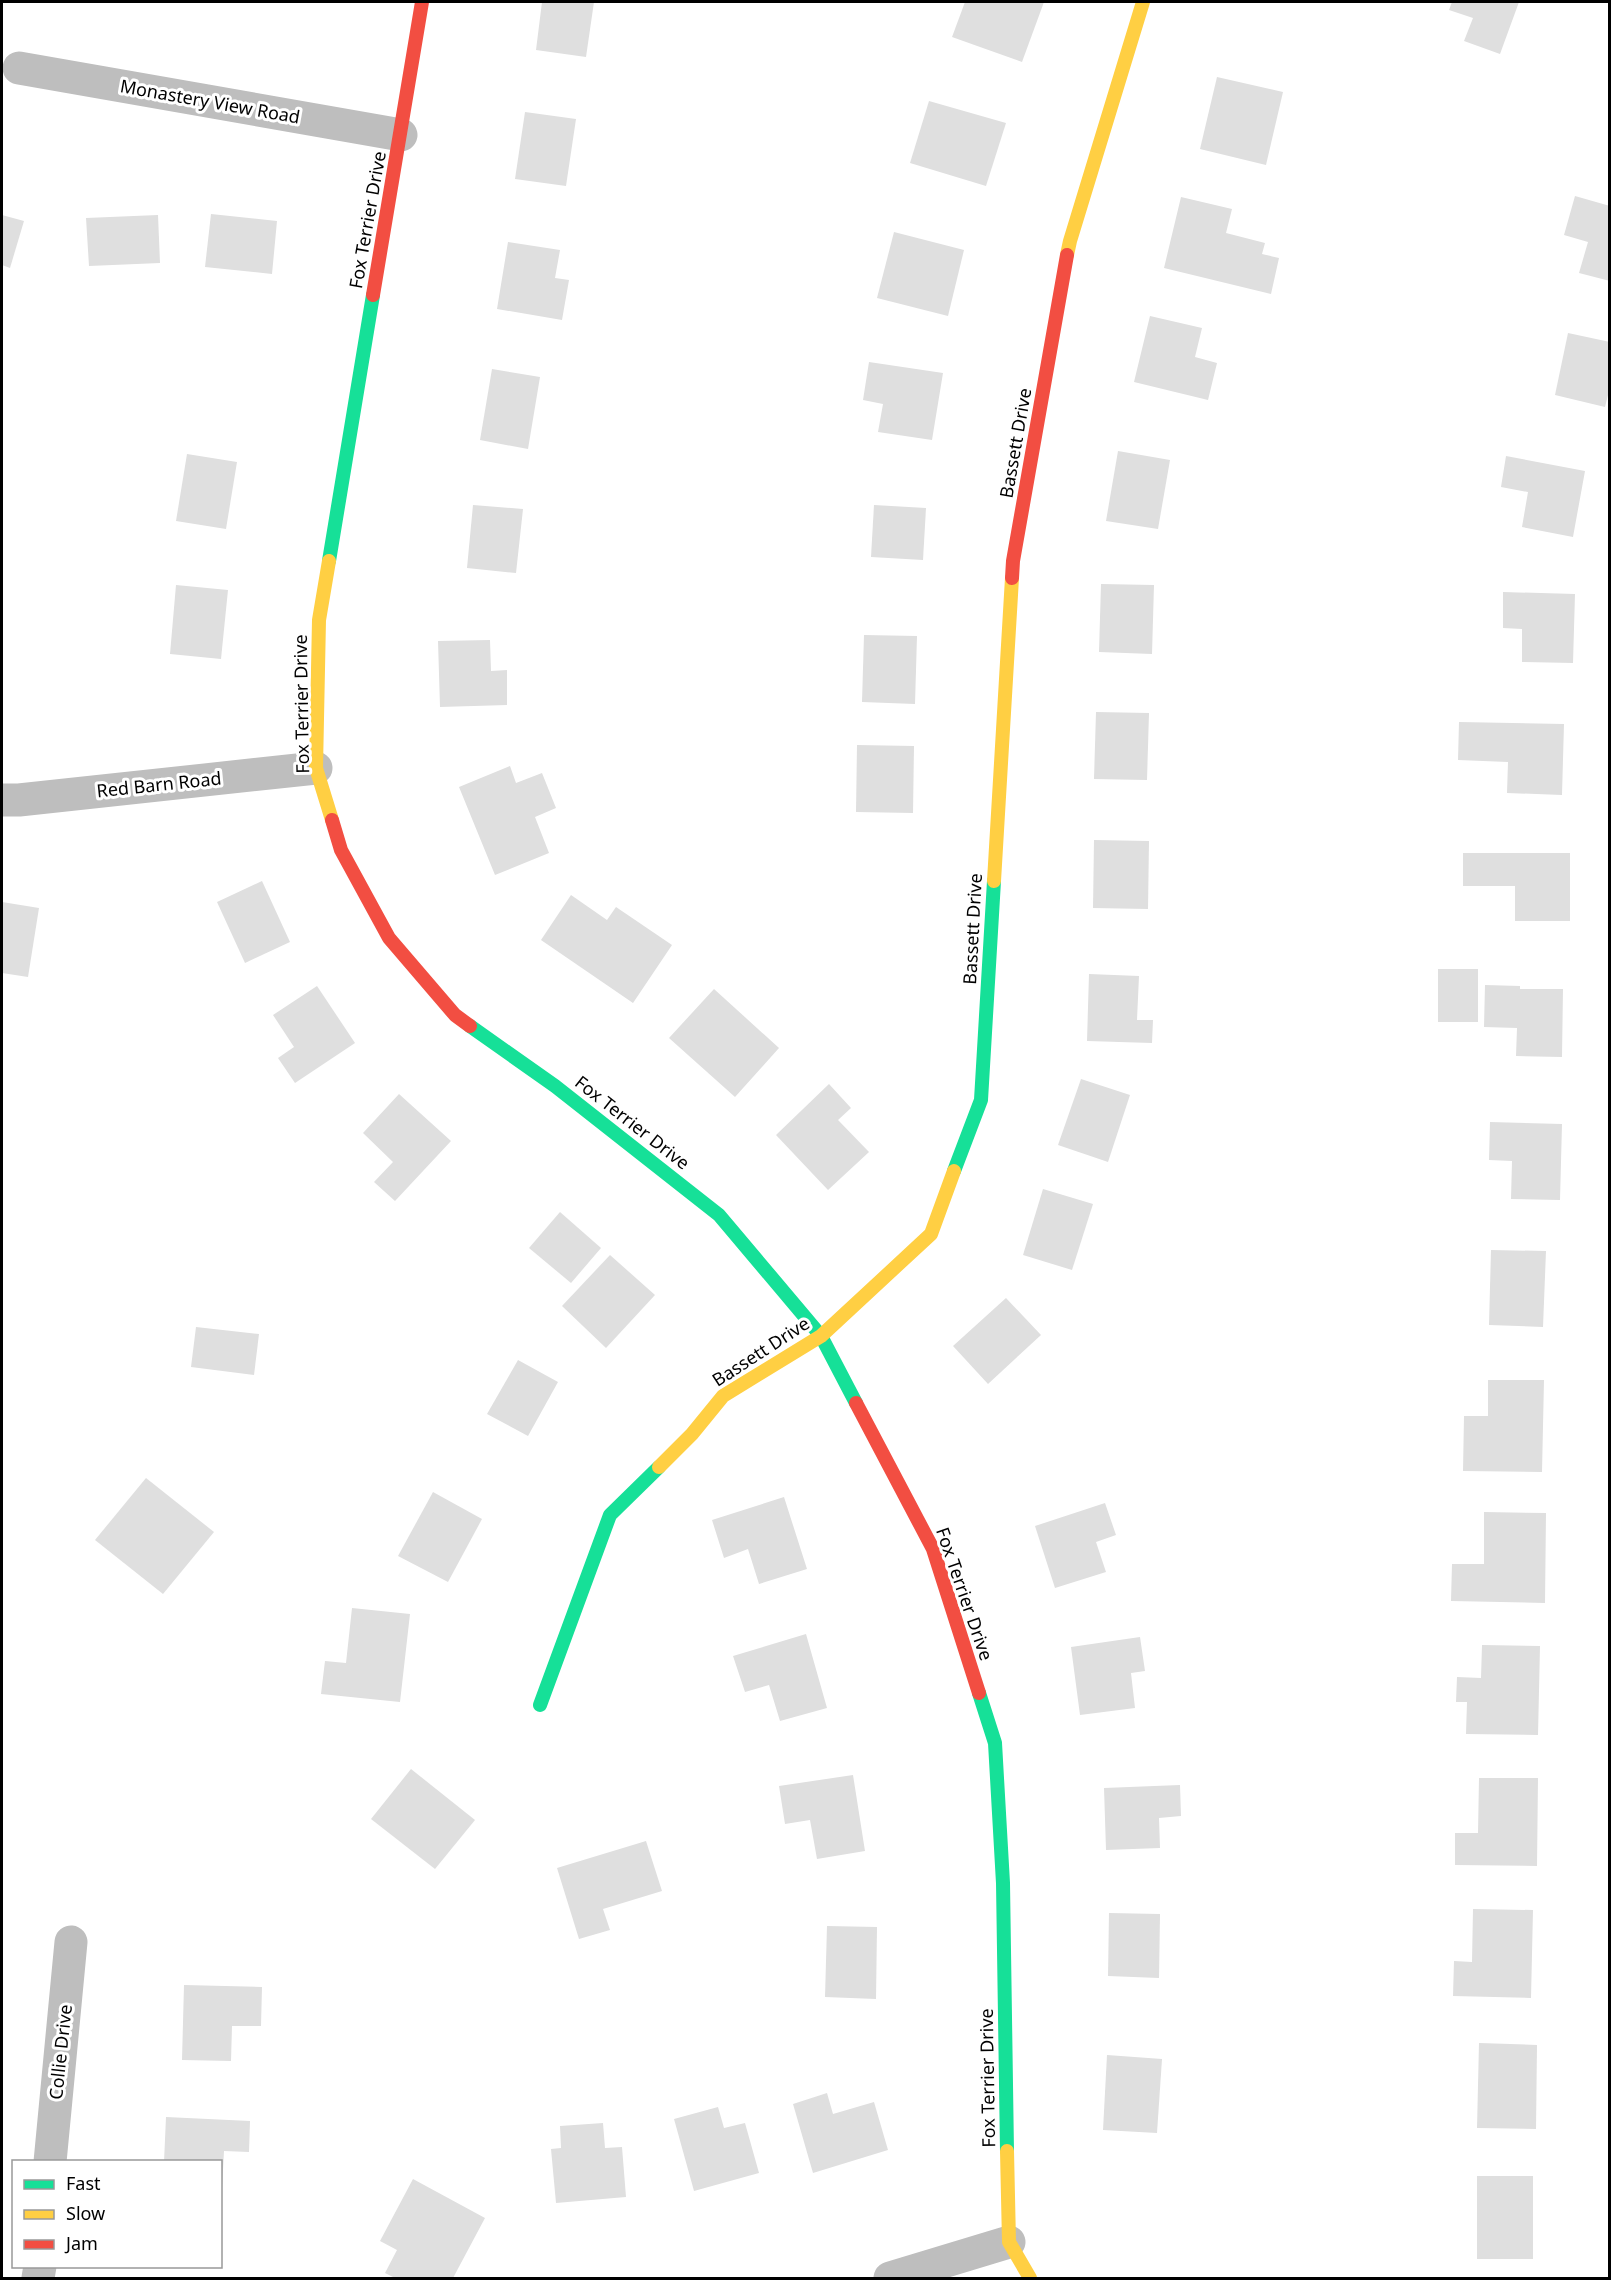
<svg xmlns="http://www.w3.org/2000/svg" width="1611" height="2280" font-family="'Noto Sans',sans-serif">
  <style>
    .building { fill: #dfdfdf }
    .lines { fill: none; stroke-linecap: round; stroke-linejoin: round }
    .street { stroke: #bebebe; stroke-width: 33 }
    .fast { stroke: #16e098; stroke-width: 14 }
    .slow { stroke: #ffcf43; stroke-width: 14 }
    .jam { stroke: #f24e42; stroke-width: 14 }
    .labels { text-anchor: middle; stroke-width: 6; stroke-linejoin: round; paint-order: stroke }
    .street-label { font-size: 18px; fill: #000; stroke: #fff }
  </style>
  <rect width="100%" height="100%" fill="#fff"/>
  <g class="building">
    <polygon points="542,2 594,2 586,57 536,50"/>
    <polygon points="965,2 1044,2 1022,62 952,37"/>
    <polygon points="1452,2 1519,2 1500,54 1464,41 1473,18 1449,10"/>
    <polygon points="1217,77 1283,92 1266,165 1200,149"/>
    <polygon points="929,101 1006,123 986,186 910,163"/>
    <polygon points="525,112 576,119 566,186 515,179"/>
    <polygon points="1575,196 1610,206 1610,281 1579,273 1588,242 1564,235"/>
    <polygon points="1181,197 1232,209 1226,233 1265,243 1262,254 1279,258 1271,294 1164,268"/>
    <polygon points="211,214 277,221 272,274 205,267"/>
    <polygon points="2,215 24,221 10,268 2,265"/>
    <polygon points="158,215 160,263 89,266 86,218"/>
    <polygon points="894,232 964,250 948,316 877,298"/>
    <polygon points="508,242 560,250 555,278 569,280 562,320 497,309"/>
    <polygon points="1150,316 1202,328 1195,357 1217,363 1208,400 1134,382"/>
    <polygon points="1568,333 1610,342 1610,387 1605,407 1555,395"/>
    <polygon points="869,362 943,373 932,440 878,432 883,404 863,400"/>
    <polygon points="492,369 540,377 528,449 480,440"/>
    <polygon points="1118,451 1170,460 1158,529 1106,521"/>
    <polygon points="187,454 237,462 226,529 176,521"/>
    <polygon points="1506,456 1585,471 1573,537 1522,527 1528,492 1501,487"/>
    <polygon points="473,505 523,509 516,573 467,568"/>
    <polygon points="874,505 926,508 923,560 871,557"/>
    <polygon points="1101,584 1154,585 1152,654 1099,652"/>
    <polygon points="176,585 228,590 221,659 170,654"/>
    <polygon points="1503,592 1575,594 1573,663 1522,662 1522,629 1503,628"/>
    <polygon points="864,635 917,636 915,704 862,702"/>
    <polygon points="490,640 491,671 507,670 507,705 440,707 438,641"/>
    <polygon points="1096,712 1149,713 1147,780 1094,779"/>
    <polygon points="1459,722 1564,724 1562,795 1507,793 1508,762 1458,760"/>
    <polygon points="857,745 914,746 913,813 856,812"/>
    <polygon points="510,766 516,783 542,773 556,808 535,817 549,853 495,875 459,787"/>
    <polygon points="1094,840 1149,841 1148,909 1093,908"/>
    <polygon points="1463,853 1570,853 1570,921 1515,921 1515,886 1463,886"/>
    <polygon points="262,881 290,942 245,963 217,902"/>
    <polygon points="571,895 607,920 616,907 672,945 633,1003 541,940"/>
    <polygon points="2,902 39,908 28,977 2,973"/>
    <rect x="1438" y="969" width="40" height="53"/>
    <polygon points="1089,974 1139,976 1137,1020 1153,1020 1152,1043 1087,1041"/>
    <polygon points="1485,985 1520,986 1520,989 1563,989 1562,1057 1516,1056 1517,1028 1484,1027"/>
    <polygon points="317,986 355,1043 295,1083 278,1058 294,1047 273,1015"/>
    <polygon points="714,989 779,1048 735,1097 669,1038"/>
    <polygon points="1081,1079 1130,1095 1108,1162 1058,1145"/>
    <polygon points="829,1084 851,1108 838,1120 869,1152 828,1190 776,1135"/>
    <polygon points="399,1094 451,1141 395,1201 374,1182 393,1162 363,1133"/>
    <polygon points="1490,1122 1562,1124 1560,1200 1511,1199 1512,1161 1489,1160"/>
    <polygon points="1043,1189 1093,1204 1072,1270 1023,1255"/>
    <polygon points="560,1212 601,1248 571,1283 529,1248"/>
    <polygon points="1491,1250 1546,1251 1543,1327 1489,1325"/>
    <polygon points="610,1255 655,1295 606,1348 562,1306"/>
    <polygon points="1006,1298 1041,1335 988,1384 953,1346"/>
    <polygon points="196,1327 259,1334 254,1375 191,1367"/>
    <polygon points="518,1360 558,1382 528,1436 487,1414"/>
    <polygon points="1488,1380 1544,1380 1542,1472 1463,1471 1464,1416 1488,1416"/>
    <polygon points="146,1478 214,1532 163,1594 95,1540"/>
    <polygon points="433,1492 482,1519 448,1582 398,1556"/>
    <polygon points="784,1497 807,1569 759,1584 748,1549 724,1558 712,1520"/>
    <polygon points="1105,1503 1116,1535 1096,1542 1106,1572 1055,1588 1035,1526"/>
    <polygon points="1484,1512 1546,1513 1545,1603 1451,1601 1452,1564 1484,1564"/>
    <polygon points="352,1608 410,1614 400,1702 321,1694 325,1661 346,1663"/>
    <polygon points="806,1634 827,1708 780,1721 769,1685 745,1692 733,1656"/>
    <polygon points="1140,1637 1145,1671 1131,1673 1135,1708 1080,1715 1071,1647"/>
    <polygon points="1482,1645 1540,1646 1538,1735 1466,1734 1467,1702 1456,1702 1457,1677 1481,1678"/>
    <polygon points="411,1769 475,1820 435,1869 371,1819"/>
    <polygon points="853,1775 865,1851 817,1859 810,1820 785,1824 779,1786"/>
    <polygon points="1479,1778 1538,1778 1537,1866 1455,1865 1455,1833 1478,1833"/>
    <polygon points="1180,1785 1181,1816 1159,1818 1160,1848 1106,1850 1104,1788"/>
    <polygon points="646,1841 662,1891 603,1909 610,1930 579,1939 557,1868"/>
    <polygon points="1473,1909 1533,1910 1531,1998 1453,1996 1454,1961 1472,1962"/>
    <polygon points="1109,1913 1160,1914 1159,1978 1108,1976"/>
    <polygon points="827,1926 877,1927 876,1999 825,1997"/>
    <polygon points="184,1985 262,1987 261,2026 232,2026 231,2061 182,2060"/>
    <polygon points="1479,2043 1537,2045 1536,2129 1477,2128"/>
    <polygon points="1107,2055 1162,2059 1157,2133 1103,2130"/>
    <polygon points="827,2093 833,2114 874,2102 888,2150 813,2173 793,2104"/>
    <polygon points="718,2107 724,2128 745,2123 759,2173 694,2191 674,2119"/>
    <polygon points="166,2117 250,2121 249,2152 224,2151 222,2189 220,2189 220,2162 164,2162"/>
    <polygon points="603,2123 605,2148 622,2147 626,2197 556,2203 551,2149 561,2148 560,2126"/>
    <rect x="1477" y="2176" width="56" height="83"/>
    <polygon points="413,2179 485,2218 453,2278 395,2278 385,2273 397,2250 380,2241"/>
  </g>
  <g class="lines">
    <g class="street">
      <polyline points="19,68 401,135"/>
      <polyline points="2,800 19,800 316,768"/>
      <polyline points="50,2162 71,1942"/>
      <polyline points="38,2278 40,2266"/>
      <polyline points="890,2278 1009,2242"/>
    </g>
    <g class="fast">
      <polyline points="329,561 373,295"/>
      <polyline points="470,1026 555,1086 719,1215 821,1336 856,1403"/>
      <polyline points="954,1171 981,1100 994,881"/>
      <polyline points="979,1693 995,1743 1003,1883 1007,2151"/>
      <polyline points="540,1705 610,1515 659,1467"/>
    </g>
    <g class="slow">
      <polyline points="1067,255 1070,241 1143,2"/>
      <polyline points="329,561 319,620 316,768 332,820"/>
      <polyline points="994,881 1012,578"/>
      <polyline points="659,1467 692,1434 723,1396 821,1336 931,1234 954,1171"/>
      <polyline points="1007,2151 1009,2242 1030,2278"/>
    </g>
    <g class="jam">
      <polyline points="373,295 422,2"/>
      <polyline points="1012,578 1013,561 1067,255"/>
      <polyline points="332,820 341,850 389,938 455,1015 470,1026"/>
      <polyline points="856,1403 933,1549 979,1693"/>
    </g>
  </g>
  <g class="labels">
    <g class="street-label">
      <text transform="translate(210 102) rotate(10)" y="6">Monastery View Road</text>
      <text transform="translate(368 220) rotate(-80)" y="6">Fox Terrier Drive</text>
      <text transform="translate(1016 443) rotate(-80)" y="6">Bassett Drive</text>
      <text transform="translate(302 704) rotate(-91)" y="6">Fox Terrier Drive</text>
      <text transform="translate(159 785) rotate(-6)" y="6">Red Barn Road</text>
      <text transform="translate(973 929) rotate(-87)" y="6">Bassett Drive</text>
      <text transform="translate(632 1123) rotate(38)" y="6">Fox Terrier Drive</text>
      <text transform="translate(761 1352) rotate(-33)" y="6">Bassett Drive</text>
      <text transform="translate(964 1594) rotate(71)" y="6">Fox Terrier Drive</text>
      <text transform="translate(61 2052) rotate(-84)" y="6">Collie Drive</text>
      <text transform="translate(988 2078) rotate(-91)" y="6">Fox Terrier Drive</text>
    </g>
  </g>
  <rect width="1611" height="2280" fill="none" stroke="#000000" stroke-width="6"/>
  <rect x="12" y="2160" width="210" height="108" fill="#ffffff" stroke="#999999" stroke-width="1.5"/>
  <rect x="24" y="2180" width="30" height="9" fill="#16e098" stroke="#999999" stroke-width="1.5"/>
  <text x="66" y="2190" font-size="18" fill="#000000">Fast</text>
  <rect x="24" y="2210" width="30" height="9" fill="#ffcf43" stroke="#999999" stroke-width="1.5"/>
  <text x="66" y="2220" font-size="18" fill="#000000">Slow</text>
  <rect x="24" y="2240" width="30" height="9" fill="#f24e42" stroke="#999999" stroke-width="1.5"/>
  <text x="66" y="2250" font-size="18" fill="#000000">Jam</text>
</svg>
